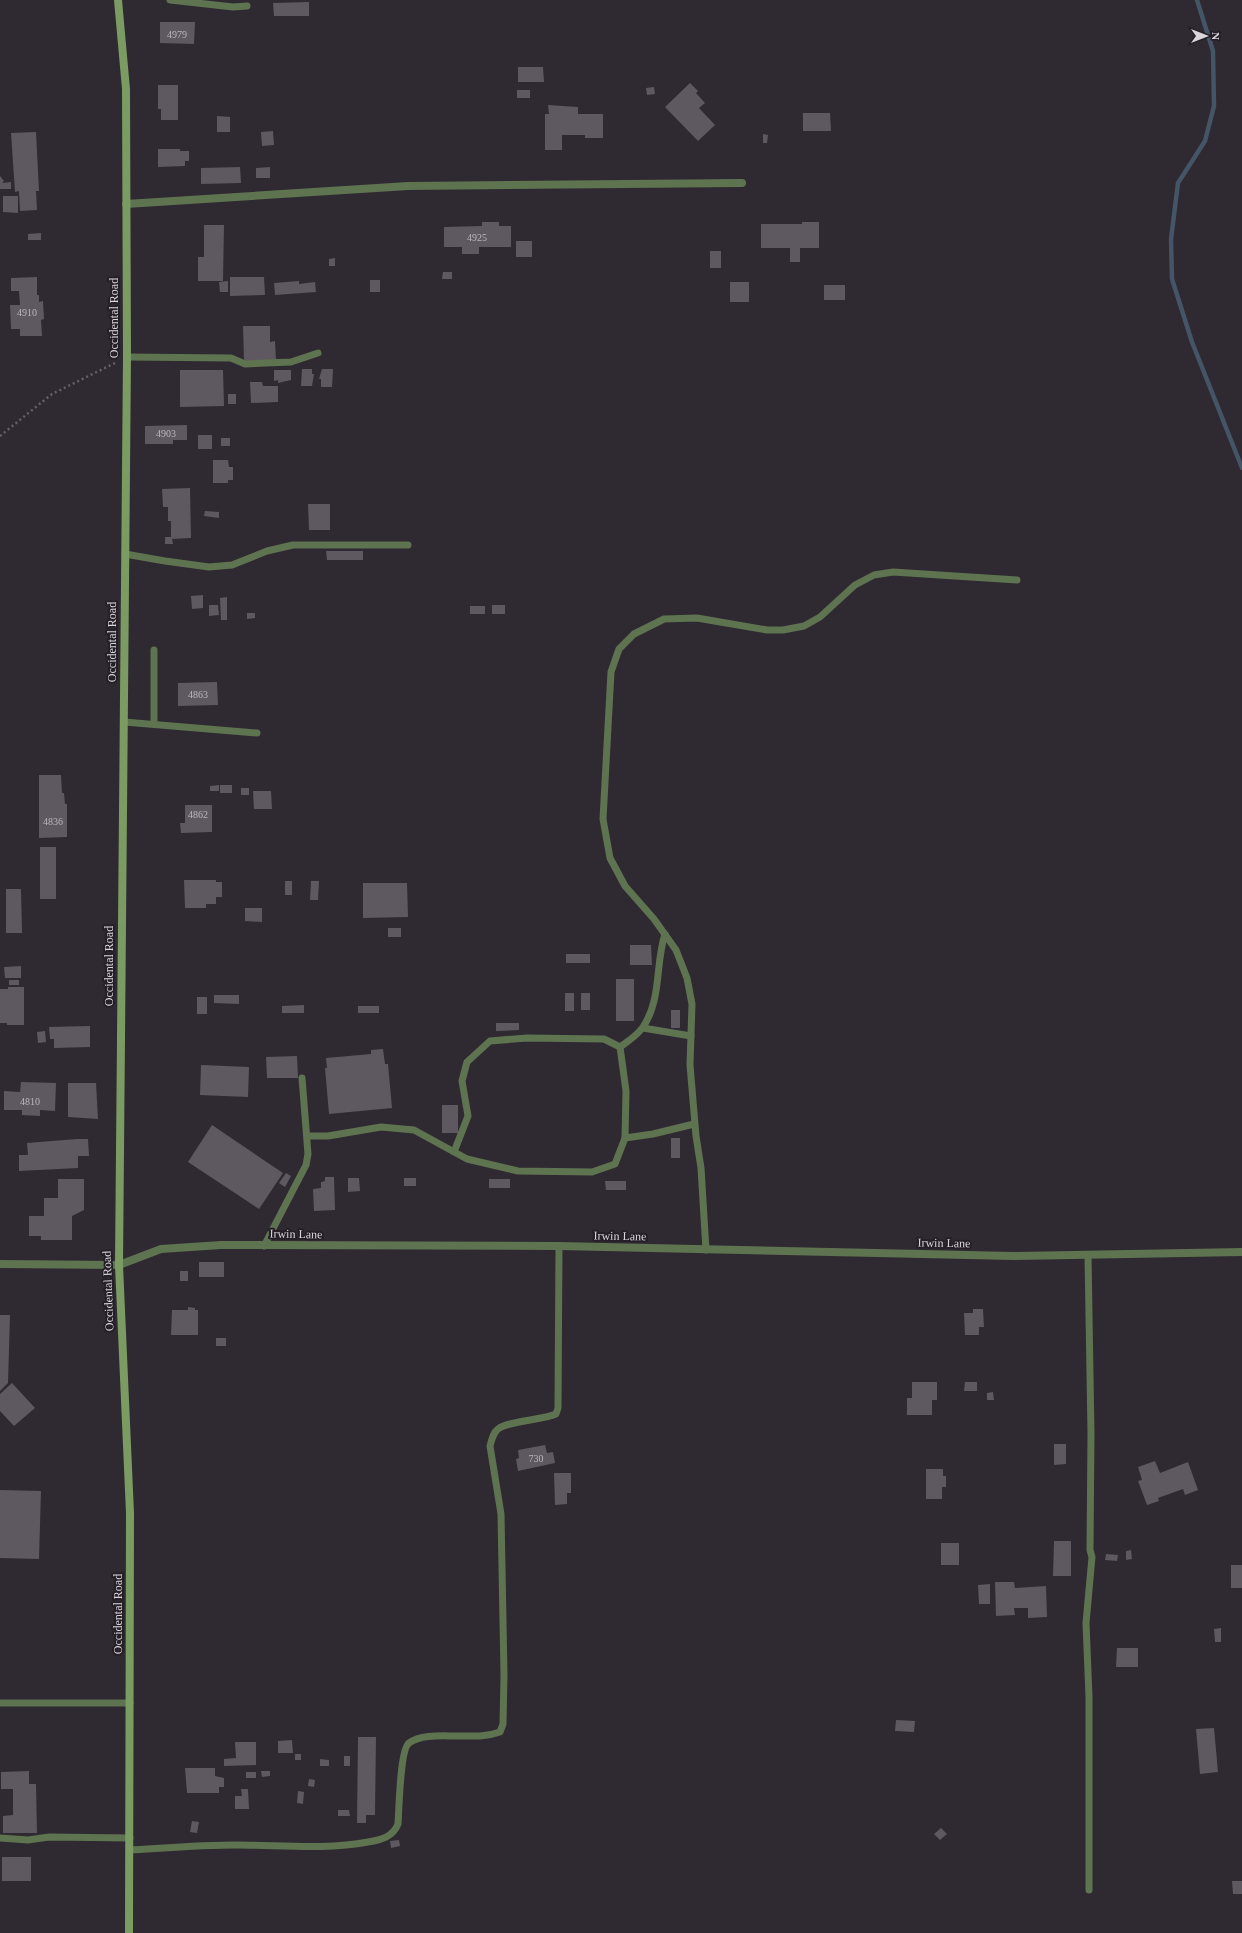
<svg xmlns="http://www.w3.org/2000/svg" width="1242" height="1933" font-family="Georgia,serif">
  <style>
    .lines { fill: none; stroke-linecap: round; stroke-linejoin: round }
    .stream { stroke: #435566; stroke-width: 4.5 }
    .building { fill: #5e5861 }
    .path { stroke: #666067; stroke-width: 2.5; stroke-dasharray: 2 3; stroke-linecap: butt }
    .lane { stroke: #5e7350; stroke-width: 7 }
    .street { stroke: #5e7350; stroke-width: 8 }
    .secondary { stroke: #7a9b62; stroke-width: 8 }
    .labels { text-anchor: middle; stroke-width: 4; stroke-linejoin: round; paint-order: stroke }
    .number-label { font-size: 10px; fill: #bab6bc }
    .street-label { font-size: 12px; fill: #d9d5da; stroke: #251f27 }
  </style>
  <rect width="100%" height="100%" fill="#2f2931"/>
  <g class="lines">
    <polyline class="stream" points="1197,0 1213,51 1214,106 1205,141 1178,183 1171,239 1172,279 1192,342 1242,468"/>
  </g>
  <g class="building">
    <polygon points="309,2 309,16 274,16 273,3"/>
    <polygon points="160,22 195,22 194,44 160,43"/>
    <polygon points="518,67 543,67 544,82 518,82"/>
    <polygon points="690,83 698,91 696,93 705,103 699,108 715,125 698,141 665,107"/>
    <polygon points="158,85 178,85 178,120 161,120 161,109 158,109"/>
    <polygon points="654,87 655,94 647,95 646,88"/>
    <rect x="517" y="90" width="13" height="8"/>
    <polygon points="548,105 578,107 578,114 603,114 603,138 585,138 585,135 562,135 562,150 545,150 545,114 549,114"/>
    <polygon points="803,113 830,113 831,131 803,131"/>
    <polygon points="217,116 230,117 230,132 217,132"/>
    <polygon points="273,131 274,145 262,146 261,132"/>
    <polygon points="36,132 39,191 36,191 37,210 20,211 19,191 15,192 11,133"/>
    <polygon points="763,134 768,135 767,143 763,143"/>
    <polygon points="158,149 180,149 180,151 189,151 189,161 185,161 185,166 158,167"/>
    <polygon points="240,167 241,183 201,184 201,168"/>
    <polygon points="270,167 270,178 256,178 256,168"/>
    <polygon points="0,176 4,181 2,183 11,182 11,189 0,189"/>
    <polygon points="3,196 18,196 18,213 3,212"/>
    <polygon points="482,222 499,222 499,226 511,226 511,247 479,247 479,254 462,254 462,247 444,247 444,227 482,226"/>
    <polygon points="802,222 819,222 819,248 800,248 800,262 790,262 790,248 761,248 761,224 802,224"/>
    <polygon points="204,225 224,225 223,281 198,281 198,257 204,257"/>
    <polygon points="41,233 41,240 28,240 28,234"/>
    <rect x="516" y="241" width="16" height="16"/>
    <rect x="710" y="251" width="11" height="17"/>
    <polygon points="335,258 335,266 329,266 329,259"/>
    <polygon points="443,272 452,272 452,279 442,279"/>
    <polygon points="37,277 37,295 39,295 39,302 43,301 44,319 41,320 42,336 20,336 20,329 11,329 10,305 20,305 19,291 11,291 11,278"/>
    <polygon points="230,277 264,277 265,295 230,296"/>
    <rect x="370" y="280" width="10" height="12"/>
    <polygon points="228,281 228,292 220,292 219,282"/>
    <polygon points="299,281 299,284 315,282 316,292 275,295 274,283"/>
    <rect x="730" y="282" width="19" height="20"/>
    <rect x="824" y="285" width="21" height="15"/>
    <polygon points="243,326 270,326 270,342 275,341 276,360 244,361"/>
    <polygon points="302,369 312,369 312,374 314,374 312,386 301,386"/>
    <polygon points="322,369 333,369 332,387 321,387 321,379 319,379"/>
    <polygon points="180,370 223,370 224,406 180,407"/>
    <polygon points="274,370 291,370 291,380 278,383 278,380 274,381"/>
    <polygon points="250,382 262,382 263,386 278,386 278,402 251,403"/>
    <rect x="228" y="394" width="8" height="10"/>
    <polygon points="187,425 187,440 173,440 173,444 145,444 145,426"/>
    <rect x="198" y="435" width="14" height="14"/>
    <rect x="221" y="438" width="9" height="8"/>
    <polygon points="213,460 228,460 229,467 233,467 233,480 228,480 228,483 213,483"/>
    <polygon points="190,488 191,538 172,539 173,544 165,544 165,537 171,537 171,521 168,521 168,507 163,507 162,489"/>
    <polygon points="308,504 330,504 330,530 309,530"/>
    <polygon points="205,511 219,512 219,518 204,516"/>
    <polygon points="326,551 363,551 363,560 327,560"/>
    <polygon points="203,595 203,608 192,609 191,596"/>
    <polygon points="227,597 227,620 221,620 220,598"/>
    <polygon points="209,605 218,605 219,615 209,616"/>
    <rect x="492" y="605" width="13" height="9"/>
    <rect x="470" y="606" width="15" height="8"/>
    <polygon points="247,613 255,613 255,618 247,619"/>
    <polygon points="217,682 218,705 178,706 178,683"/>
    <polygon points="39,775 61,775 62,793 64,793 65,804 67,804 67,837 39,838"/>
    <polygon points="219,785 219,791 210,791 210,786"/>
    <rect x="220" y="785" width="12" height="8"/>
    <rect x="241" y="788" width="8" height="7"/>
    <polygon points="253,791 271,791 272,809 254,809"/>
    <polygon points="185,805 212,805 212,832 181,833 180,823 185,823"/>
    <rect x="40" y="847" width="16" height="52"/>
    <polygon points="184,880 216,880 216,882 222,882 222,897 216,897 216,904 206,904 206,908 185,908"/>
    <rect x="285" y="881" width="7" height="14"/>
    <polygon points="311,881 319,881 318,900 310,900"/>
    <polygon points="363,883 407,883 408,917 363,918"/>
    <polygon points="6,889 21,889 22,933 6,933"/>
    <polygon points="245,908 262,908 262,922 245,921"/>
    <rect x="388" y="928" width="13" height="9"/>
    <polygon points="630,945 651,945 652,965 630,965"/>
    <rect x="566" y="954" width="24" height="9"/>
    <polygon points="21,966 21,978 5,978 4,967"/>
    <rect x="616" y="979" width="18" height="42"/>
    <rect x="9" y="980" width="10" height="5"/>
    <polygon points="8,987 24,987 24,1025 7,1025 7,1023 0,1023 0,989 8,989"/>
    <rect x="565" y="993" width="9" height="18"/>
    <rect x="581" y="993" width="9" height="17"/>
    <polygon points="214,995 239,995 239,1004 214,1003"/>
    <rect x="197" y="997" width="10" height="17"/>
    <polygon points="304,1005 304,1013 282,1013 282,1006"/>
    <rect x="358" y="1006" width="21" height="7"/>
    <rect x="671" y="1010" width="9" height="18"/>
    <polygon points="496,1023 519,1023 519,1030 496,1031"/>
    <polygon points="90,1026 90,1047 54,1048 54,1039 50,1039 49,1027"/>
    <polygon points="45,1031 46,1042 38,1043 37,1032"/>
    <polygon points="383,1049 385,1064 388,1064 392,1108 329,1114 325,1068 327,1068 326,1058 371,1054 371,1050"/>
    <polygon points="297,1056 298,1078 267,1078 266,1057"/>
    <polygon points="201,1065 249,1067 248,1097 200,1095"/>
    <polygon points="21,1082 56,1083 55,1111 40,1110 40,1116 22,1115 22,1110 4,1110 4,1091 20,1092"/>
    <polygon points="68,1083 96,1083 98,1119 68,1117"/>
    <rect x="442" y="1105" width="16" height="28"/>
    <polygon points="212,1125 283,1173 259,1209 188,1162"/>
    <rect x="671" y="1138" width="9" height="20"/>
    <polygon points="77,1139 88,1139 89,1156 78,1156 78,1168 19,1171 19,1155 28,1155 27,1143"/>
    <polygon points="286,1173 291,1176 285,1187 279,1183"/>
    <polygon points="325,1177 334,1177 335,1210 314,1211 313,1189 321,1188 321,1182 325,1181"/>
    <polygon points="348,1178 359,1178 360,1191 348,1192"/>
    <rect x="404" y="1178" width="12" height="8"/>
    <polygon points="58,1179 84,1179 84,1210 72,1216 72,1240 41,1240 41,1236 29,1236 29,1216 44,1216 44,1198 58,1198"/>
    <rect x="489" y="1179" width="21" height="9"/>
    <polygon points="605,1181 626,1181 626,1190 606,1190"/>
    <rect x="199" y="1262" width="25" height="15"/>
    <rect x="180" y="1271" width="8" height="10"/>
    <polygon points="188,1307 195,1308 195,1310 198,1310 198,1335 171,1335 172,1310 188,1310"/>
    <polygon points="973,1309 983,1309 984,1327 979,1327 979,1335 965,1335 964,1313 973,1313"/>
    <polygon points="0,1315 10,1315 8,1383 0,1391"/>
    <rect x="216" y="1338" width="10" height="8"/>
    <polygon points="912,1382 937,1382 937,1400 932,1400 932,1415 907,1415 907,1398 912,1398"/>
    <polygon points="965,1382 977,1382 977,1391 964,1391"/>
    <polygon points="12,1383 35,1408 14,1426 0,1411 0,1394"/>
    <polygon points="993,1392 994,1400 987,1400 987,1393"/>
    <polygon points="1054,1444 1066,1444 1066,1464 1054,1465"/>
    <polygon points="545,1445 547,1453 553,1452 555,1463 518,1471 516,1459 519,1458 518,1450"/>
    <polygon points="1155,1461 1160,1473 1188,1462 1198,1490 1185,1495 1183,1489 1158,1498 1159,1501 1147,1505 1138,1481 1142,1480 1138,1467"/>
    <polygon points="926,1469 943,1469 943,1476 946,1476 946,1487 942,1487 942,1499 926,1499"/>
    <polygon points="554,1473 571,1473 571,1493 567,1493 567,1504 555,1505"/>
    <polygon points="0,1490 41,1491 39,1559 0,1558"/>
    <polygon points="1054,1541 1071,1541 1071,1576 1053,1576"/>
    <rect x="941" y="1543" width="18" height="22"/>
    <polygon points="1131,1550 1132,1559 1126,1560 1126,1551"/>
    <polygon points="1106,1554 1118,1555 1117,1561 1105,1560"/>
    <rect x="1231" y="1565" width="11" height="23"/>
    <polygon points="995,1582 1014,1582 1015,1588 1046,1586 1047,1617 1028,1618 1028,1608 1014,1608 1015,1615 996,1616"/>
    <polygon points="990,1584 990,1604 979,1604 978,1585"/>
    <polygon points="1221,1628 1221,1642 1215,1642 1214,1629"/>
    <polygon points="1117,1648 1138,1648 1138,1667 1116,1667"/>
    <polygon points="896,1720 915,1721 914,1732 895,1731"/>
    <polygon points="1214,1728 1218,1772 1200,1774 1196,1729"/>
    <polygon points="358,1737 376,1737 375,1815 366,1815 366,1823 357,1823"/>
    <polygon points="292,1740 293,1753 278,1753 278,1741"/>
    <polygon points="235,1742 256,1742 256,1765 224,1766 224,1759 236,1758"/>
    <rect x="295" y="1754" width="6" height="6"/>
    <rect x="344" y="1756" width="6" height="10"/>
    <polygon points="320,1759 329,1760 329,1766 320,1766"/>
    <polygon points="185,1768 215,1768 215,1776 224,1778 224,1787 219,1787 219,1793 187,1793"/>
    <polygon points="29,1771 29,1784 36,1784 37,1833 3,1833 3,1816 13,1815 13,1789 1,1789 1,1772"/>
    <polygon points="261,1771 270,1771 270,1776 262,1777"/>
    <rect x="246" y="1772" width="10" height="6"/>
    <polygon points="309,1779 315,1780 314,1787 308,1786"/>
    <polygon points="241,1789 248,1789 249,1809 235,1809 235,1796 242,1796"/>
    <polygon points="298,1791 304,1792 303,1804 297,1803"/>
    <polygon points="338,1810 349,1810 350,1816 338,1816"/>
    <polygon points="192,1821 199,1822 197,1833 190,1832"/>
    <polygon points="941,1828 947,1834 940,1840 934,1834"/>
    <polygon points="399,1840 400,1846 391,1848 390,1841"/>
    <rect x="2" y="1857" width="29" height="24"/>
    <polygon points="1232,1881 1242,1881 1242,1894 1233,1894"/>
  </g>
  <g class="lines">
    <polyline class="path" points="0,436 52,394 115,363"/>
    <g class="lane">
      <polyline points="170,0 233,7 247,6"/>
      <polyline points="127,357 231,358 245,364 291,362 318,353"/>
      <polyline points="125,554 165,561 209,567 232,565 267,551 293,545 408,545"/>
      <polyline points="154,650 154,724"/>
      <polyline points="124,722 257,733"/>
      <polyline points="643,1028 691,1036"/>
      <path d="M 620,1047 C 628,1041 638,1035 643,1027 C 662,999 655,964 665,934"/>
      <polyline points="307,1136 328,1136 381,1127 414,1130 467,1159 518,1171 592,1172 615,1164 625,1138 626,1091 620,1047 604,1039 527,1038 490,1041 467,1062 462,1081 468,1116 454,1152"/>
      <polyline points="625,1138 653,1134 694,1124"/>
      <polyline points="264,1246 306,1165 308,1154 302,1078"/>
      <polyline points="706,1250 701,1168 696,1136 690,1065 692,1004 687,978 676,950 654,919 625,886 610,858 603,819 611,672 619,649 634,634 664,619 697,618 767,630 783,630 804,626 820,617 855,585 874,575 893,572 1017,580"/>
      <polyline points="1088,1255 1091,1434 1090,1550 1092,1557 1086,1623 1089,1697 1089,1890"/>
      <polyline points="0,1703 130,1703"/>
      <polyline points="0,1838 28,1840 49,1837 130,1838"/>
      <path d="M 130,1850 C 165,1848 201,1845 237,1845 C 280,1845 325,1850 368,1842 C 381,1840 393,1837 398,1824 C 399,1811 400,1749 409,1743 C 421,1734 443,1736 457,1736 C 472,1736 486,1737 500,1732 L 503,1724 L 504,1675 L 501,1514 L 490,1446 C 492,1439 493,1433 498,1429 C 508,1421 542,1420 556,1414 L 558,1408 L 559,1246"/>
    </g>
    <g class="street">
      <polyline points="126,204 408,186 742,183"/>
      <polyline points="0,1264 119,1265 161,1249 221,1245 559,1246 1013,1256 1242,1252"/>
    </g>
    <polyline class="secondary" points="118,0 126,89 127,357 119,1265 130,1513 129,1933"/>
  </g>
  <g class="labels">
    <g class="number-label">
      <text x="177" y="38">4979</text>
      <text x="477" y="241">4925</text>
      <text x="27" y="316">4910</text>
      <text x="166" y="437">4903</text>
      <text x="198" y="698">4863</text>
      <text x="198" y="818">4862</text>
      <text x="53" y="825">4836</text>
      <text x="30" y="1105">4810</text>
      <text x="536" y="1462">730</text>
    </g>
    <g class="street-label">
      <text transform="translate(114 318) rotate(-90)" y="4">Occidental Road</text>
      <text transform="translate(112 642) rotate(-90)" y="4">Occidental Road</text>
      <text transform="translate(109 966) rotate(-90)" y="4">Occidental Road</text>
      <text transform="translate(296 1234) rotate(1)" y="4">Irwin Lane</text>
      <text transform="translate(620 1236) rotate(1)" y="4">Irwin Lane</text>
      <text transform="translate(944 1243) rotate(1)" y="4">Irwin Lane</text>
      <text transform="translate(108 1291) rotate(-92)" y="4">Occidental Road</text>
      <text transform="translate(118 1614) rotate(-90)" y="4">Occidental Road</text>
    </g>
  </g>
  <g transform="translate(1206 36) rotate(90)" stroke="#251f27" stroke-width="3" paint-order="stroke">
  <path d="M0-3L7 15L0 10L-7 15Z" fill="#d9d5da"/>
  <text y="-6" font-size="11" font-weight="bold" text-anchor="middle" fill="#d9d5da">N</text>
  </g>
</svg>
